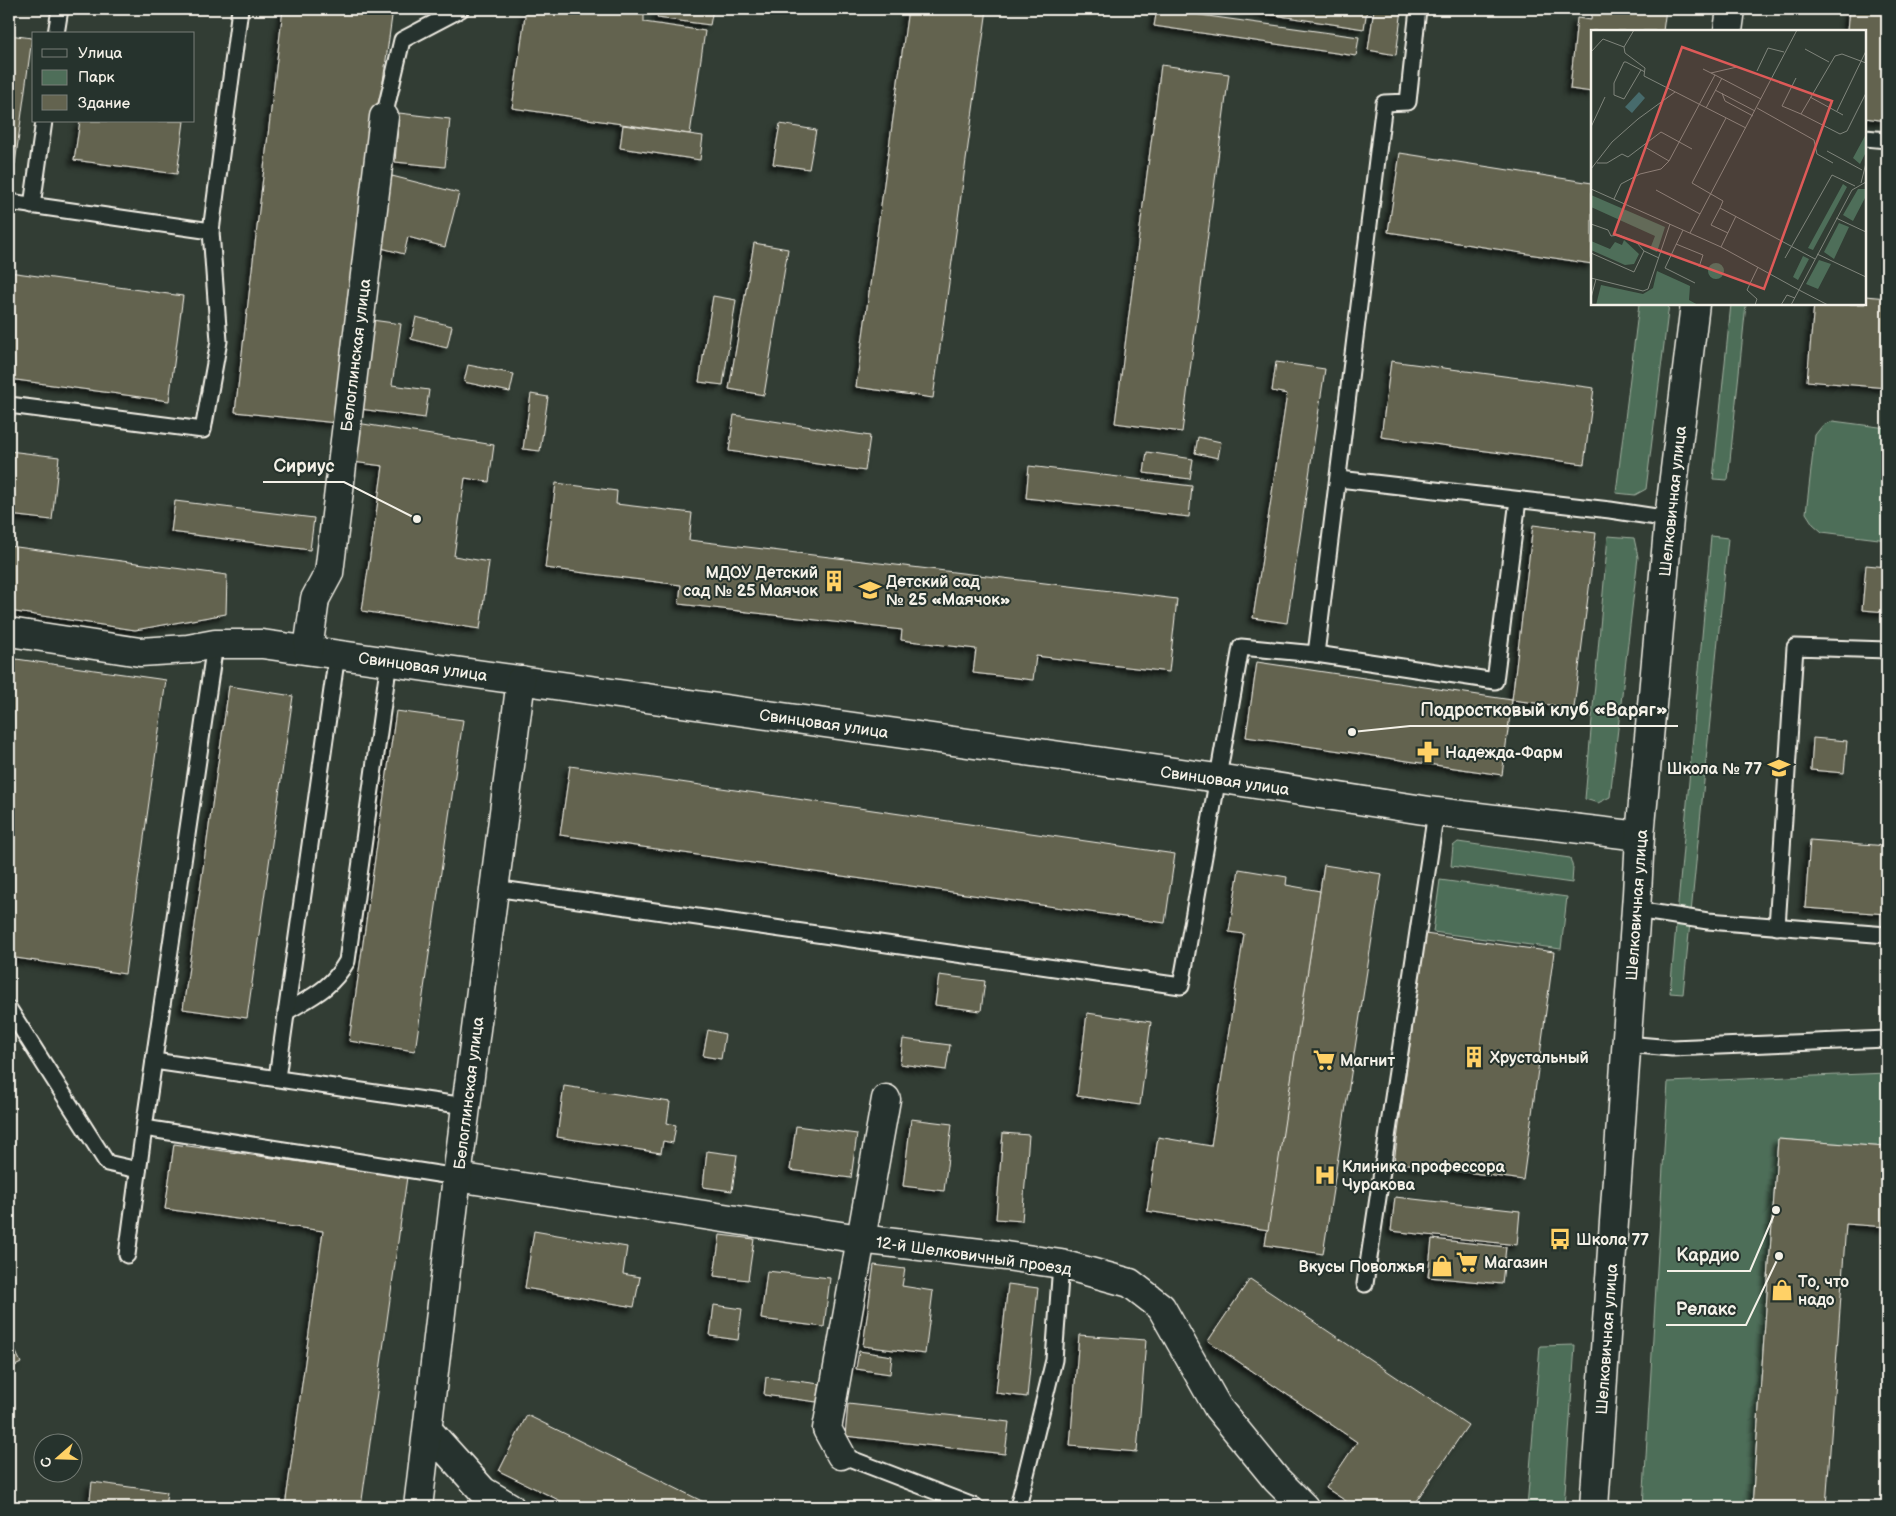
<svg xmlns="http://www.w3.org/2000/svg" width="1896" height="1516" font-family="'Balsamiq Sans',sans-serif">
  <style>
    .green { fill: #4e6e59; stroke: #a1b0a0 }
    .building { fill: #63634f; stroke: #f4f1e8; filter: url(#shadow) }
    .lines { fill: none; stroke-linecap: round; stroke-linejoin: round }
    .service-casing { stroke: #f4f1e8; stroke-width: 19 }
    .minor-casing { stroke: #f4f1e8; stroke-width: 31 }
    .service { stroke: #26332d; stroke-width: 15 }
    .minor { stroke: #26332d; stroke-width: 28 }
    .labels { text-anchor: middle; stroke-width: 4; stroke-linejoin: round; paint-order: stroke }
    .street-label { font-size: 16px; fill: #f4f1e8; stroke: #26332d }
    .poi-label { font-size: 16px; font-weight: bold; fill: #f4f1e8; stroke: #26332d; text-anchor: start }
    .inset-road { fill: none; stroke: #80857c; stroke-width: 1 }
    .view { fill: #de5a58; fill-opacity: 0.15; stroke: #de5a58; stroke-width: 2.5 }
    .inset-edge { fill: none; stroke: #f4f1e8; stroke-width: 2.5 }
    .leader { fill: none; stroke: #f4f1e8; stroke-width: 2 }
    .callout-dot { fill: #f4f1e8; stroke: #26332d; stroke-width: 2 }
    .callout-label { font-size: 18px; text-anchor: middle; font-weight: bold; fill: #f4f1e8; stroke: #26332d; stroke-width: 4; stroke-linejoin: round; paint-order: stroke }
  </style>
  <defs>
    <filter id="shadow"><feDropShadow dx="-4.5" dy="4.5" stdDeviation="2.5" flood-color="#0009"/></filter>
  </defs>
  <rect width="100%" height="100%" fill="#323d34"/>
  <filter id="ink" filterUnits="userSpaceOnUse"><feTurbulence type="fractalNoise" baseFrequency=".02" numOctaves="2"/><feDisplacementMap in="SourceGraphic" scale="10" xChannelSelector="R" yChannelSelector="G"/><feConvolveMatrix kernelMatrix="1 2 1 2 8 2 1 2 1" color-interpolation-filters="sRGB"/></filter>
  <g filter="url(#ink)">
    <g class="green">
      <polygon points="1639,304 1669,304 1646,489 1635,495 1616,493"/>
      <polygon points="1731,304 1746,304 1728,480 1713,479"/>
      <polygon points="1833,421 1887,428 1887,540 1822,532 1813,524 1806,513 1815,435 1823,425"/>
      <polygon points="1608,536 1634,538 1638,557 1610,797 1598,803 1585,799"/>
      <polygon points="1711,536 1728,538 1683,994 1670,993"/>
      <polygon points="1458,842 1570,858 1573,868 1572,883 1451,866 1453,846"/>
      <polygon points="1440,880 1567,897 1561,949 1433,932"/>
      <polygon points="1887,1073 1887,1147 1778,1139 1752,1507 1643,1507 1668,1082"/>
      <polygon points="1575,1345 1564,1507 1527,1507 1540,1346"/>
    </g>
    <g class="building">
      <polygon points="283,9 393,9 336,423 235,412"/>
      <polygon points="526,9 644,9 644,22 705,31 690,134 512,108"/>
      <polygon points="659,9 713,9 710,25 657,18"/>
      <polygon points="908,9 987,9 933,398 856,387"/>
      <polygon points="1157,9 1359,37 1356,56 1154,26"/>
      <polygon points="1235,9 1367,9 1364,29"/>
      <polygon points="1374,9 1402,9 1396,55 1368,50"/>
      <polygon points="1592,9 1666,9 1663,31 1592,31 1592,92 1570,89 1577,18 1591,20"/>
      <polygon points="1849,9 1887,9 1887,121 1865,118 1865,31 1847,31"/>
      <polygon points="9,35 32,38 15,164 9,163"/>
      <polygon points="1161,65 1229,74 1182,432 1115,423"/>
      <polygon points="399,113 450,119 445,167 395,162"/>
      <polygon points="80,121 184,121 177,174 74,160"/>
      <polygon points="780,124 816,130 809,169 773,164"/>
      <polygon points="623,125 703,136 700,160 620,148"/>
      <polygon points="1400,153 1592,183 1592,264 1388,232"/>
      <polygon points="392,176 459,193 445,247 408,237 404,254 374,246"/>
      <polygon points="754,243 788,249 764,395 729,389"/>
      <polygon points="9,272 183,296 169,401 9,379"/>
      <polygon points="713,296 736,300 723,385 699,382"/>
      <polygon points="1865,296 1887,298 1887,388 1807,381 1814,304 1865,304"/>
      <polygon points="416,317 452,326 447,348 411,339"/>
      <polygon points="372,320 401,324 392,385 429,390 425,418 360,409"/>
      <polygon points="1391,361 1594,388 1584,464 1381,437"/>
      <polygon points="1276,362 1325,369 1287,623 1253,618 1287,394 1272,391"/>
      <polygon points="468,365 514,374 510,392 464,382"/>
      <polygon points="531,394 548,397 540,451 523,449"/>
      <polygon points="734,415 870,436 865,471 729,451"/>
      <polygon points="357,423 494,445 489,482 465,478 454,556 489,562 480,629 362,611 383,466 353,462"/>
      <polygon points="1198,437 1221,442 1218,458 1195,453"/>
      <polygon points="9,451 59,457 52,520 9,515"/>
      <polygon points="1147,452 1193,459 1190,479 1144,473"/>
      <polygon points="1029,466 1192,486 1189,517 1026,498"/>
      <polygon points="556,483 617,491 616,504 692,513 689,540 1177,599 1169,672 1036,656 1033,680 973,673 976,649 901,640 902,630 679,604 681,585 545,568"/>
      <polygon points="175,501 314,518 310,550 171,532"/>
      <polygon points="1533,525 1596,533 1574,708 1512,700"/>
      <polygon points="9,546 227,575 226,614 135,630 9,611"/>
      <polygon points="1866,565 1887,567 1887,612 1862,610"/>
      <polygon points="9,658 166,680 125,974 9,957"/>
      <polygon points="1257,662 1512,700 1502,775 1246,737"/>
      <polygon points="229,686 293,696 247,1018 183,1009"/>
      <polygon points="396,711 463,720 415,1051 349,1041"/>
      <polygon points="1813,738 1847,741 1844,773 1811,770"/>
      <polygon points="570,766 1175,854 1165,923 560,835"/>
      <polygon points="1810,840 1887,846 1887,914 1805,908"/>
      <polygon points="1324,865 1382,874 1323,1254 1265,1245"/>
      <polygon points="1239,869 1287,877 1286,885 1320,891 1268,1230 1147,1211 1158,1137 1211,1146 1244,934 1229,932"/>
      <polygon points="1425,934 1554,952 1523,1180 1394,1162"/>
      <polygon points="939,975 985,981 981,1011 935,1005"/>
      <polygon points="1087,1013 1151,1022 1140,1105 1077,1096"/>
      <polygon points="708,1030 725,1034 721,1059 703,1056"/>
      <polygon points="903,1039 950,1045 946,1070 900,1064"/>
      <polygon points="564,1086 670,1102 667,1123 676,1125 673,1143 663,1141 661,1153 557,1137"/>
      <polygon points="911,1119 952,1124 944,1191 903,1186"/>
      <polygon points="796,1126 857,1134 851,1178 790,1170"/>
      <polygon points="1003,1133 1029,1135 1022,1221 996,1219"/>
      <polygon points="1778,1139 1887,1147 1887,1227 1846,1224 1826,1507 1752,1507"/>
      <polygon points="174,1144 407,1177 361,1507 285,1507 323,1231 165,1209"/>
      <polygon points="707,1151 737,1155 732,1191 703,1187"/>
      <polygon points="1395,1197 1520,1211 1517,1245 1391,1231"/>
      <polygon points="534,1231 627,1247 623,1274 640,1277 634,1307 525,1288"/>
      <polygon points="720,1235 754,1239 748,1280 714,1276"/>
      <polygon points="1432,1239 1506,1247 1502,1284 1428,1277"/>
      <polygon points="874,1265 905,1269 902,1286 933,1291 925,1354 863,1346"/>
      <polygon points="767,1271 830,1278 824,1327 761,1319"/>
      <polygon points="1250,1279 1468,1425 1412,1507 1355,1507 1326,1488 1357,1442 1208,1341"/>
      <polygon points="1008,1284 1038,1288 1027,1397 996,1393"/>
      <polygon points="714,1305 742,1309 738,1340 710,1336"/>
      <polygon points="1079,1335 1146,1340 1137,1452 1070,1446"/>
      <polygon points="9,1337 21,1363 9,1369"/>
      <polygon points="859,1351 892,1356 890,1374 856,1369"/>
      <polygon points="766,1377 820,1384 817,1402 764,1395"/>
      <polygon points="848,1404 1009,1422 1005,1454 845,1436"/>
      <polygon points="527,1415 714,1507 573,1507 499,1471"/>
      <polygon points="92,1482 167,1492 165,1507 89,1507"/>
    </g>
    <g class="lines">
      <g class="service-casing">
        <g id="service">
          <polyline points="56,34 60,9"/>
          <polyline points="384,117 402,40 461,9"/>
          <polyline points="1865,138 1887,140"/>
          <polyline points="9,202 211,231 240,9"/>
          <polyline points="32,206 44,121"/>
          <polyline points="9,405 203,430 219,341 211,231"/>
          <polyline points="1339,479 1610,510 1669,519"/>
          <polyline points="1316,654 1495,681 1518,500"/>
          <polyline points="494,888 1181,986 1241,647 1316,654 1384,103 1408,102 1418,9"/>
          <polyline points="1636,910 1708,921 1887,935"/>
          <polyline points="1777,927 1795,647 1887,650"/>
          <polyline points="9,1009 107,1163 138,1170"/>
          <path d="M 286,1012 C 313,996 331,989 347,961 L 389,661"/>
          <polyline points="1626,1044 1672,1048 1887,1039"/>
          <polyline points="154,1061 466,1106"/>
          <polyline points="277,1078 337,654"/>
          <polyline points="144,1128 215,644"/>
          <polyline points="127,1255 144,1128 457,1177"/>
          <polyline points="1365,1284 1436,812"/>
          <polyline points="841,1455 976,1507"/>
          <polyline points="1018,1507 1054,1360 1061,1264"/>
        </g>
      </g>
      <g class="minor-casing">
        <g id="minor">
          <polyline points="1728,31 1731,9"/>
          <polyline points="9,632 140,652 188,649 215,644 262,644 1217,778 1436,812 1640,836"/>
          <polyline points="308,650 315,599 329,573 384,117"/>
          <polyline points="457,1177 860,1239 1006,1256 1061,1264 1130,1283 1161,1307 1218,1408 1276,1479 1304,1507"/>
          <polyline points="428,1430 483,1491 510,1507"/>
          <polyline points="841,1455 827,1429 886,1099"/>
          <polyline points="418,1507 457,1177 521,680"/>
          <polyline points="1594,1507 1637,894 1640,836 1669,519 1695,304"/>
        </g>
      </g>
      <use href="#service" class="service"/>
      <use href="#minor" class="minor"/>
    </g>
  </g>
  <defs>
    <g id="building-bare" transform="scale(1.725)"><path d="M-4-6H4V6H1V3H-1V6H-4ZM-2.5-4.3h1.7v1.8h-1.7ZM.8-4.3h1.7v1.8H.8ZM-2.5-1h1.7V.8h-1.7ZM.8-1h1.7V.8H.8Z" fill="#ffd166" stroke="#26332d" stroke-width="2.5" paint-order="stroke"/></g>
    <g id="school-bare" transform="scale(1.725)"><path d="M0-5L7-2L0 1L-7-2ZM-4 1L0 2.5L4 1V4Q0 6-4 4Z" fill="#ffd166" stroke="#26332d" stroke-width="2.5" paint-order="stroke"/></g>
    <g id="pharmacy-bare" transform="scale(1.725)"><path d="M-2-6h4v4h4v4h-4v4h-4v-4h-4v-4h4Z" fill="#ffd166" stroke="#26332d" stroke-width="2.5" paint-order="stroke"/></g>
    <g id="supermarket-bare" transform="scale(1.725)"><path d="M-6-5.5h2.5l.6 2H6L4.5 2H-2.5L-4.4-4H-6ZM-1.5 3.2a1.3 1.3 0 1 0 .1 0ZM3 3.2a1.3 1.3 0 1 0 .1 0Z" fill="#ffd166" stroke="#26332d" stroke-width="2.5" paint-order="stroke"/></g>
    <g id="hospital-bare" transform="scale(1.725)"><path d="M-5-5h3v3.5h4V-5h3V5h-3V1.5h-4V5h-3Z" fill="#ffd166" stroke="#26332d" stroke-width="2.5" paint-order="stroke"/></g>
    <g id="bus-bare" transform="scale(1.725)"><path d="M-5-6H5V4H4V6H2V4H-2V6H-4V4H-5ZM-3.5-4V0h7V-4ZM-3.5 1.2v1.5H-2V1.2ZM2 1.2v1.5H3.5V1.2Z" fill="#ffd166" stroke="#26332d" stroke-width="2.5" paint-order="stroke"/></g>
    <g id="shop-bare" transform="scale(1.725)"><path d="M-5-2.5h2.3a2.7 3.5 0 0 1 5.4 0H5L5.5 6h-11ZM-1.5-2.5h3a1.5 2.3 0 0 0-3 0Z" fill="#ffd166" stroke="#26332d" stroke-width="2.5" paint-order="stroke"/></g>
  </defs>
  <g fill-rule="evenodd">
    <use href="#building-bare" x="834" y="581"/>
    <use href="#school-bare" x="870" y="590"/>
    <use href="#pharmacy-bare" x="1428" y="752"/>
    <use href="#school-bare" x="1779" y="768"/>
    <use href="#building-bare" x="1474" y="1057"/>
    <use href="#supermarket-bare" x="1324" y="1060"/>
    <use href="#hospital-bare" x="1325" y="1175"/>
    <use href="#bus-bare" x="1560" y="1239"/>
    <use href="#supermarket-bare" x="1467" y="1262"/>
    <use href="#shop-bare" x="1442" y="1266"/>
    <use href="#shop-bare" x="1782" y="1290"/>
  </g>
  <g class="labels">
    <g class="street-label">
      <text transform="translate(355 355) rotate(-83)" y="6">Белоглинская улица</text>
      <text transform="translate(1672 501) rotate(-84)" y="6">Шелковичная улица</text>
      <text transform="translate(423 666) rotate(8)" y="6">Свинцовая улица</text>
      <text transform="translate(824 723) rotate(8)" y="6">Свинцовая улица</text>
      <text transform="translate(1225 780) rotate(8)" y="6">Свинцовая улица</text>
      <text transform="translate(1636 905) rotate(-86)" y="6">Шелковичная улица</text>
      <text transform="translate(468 1093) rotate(-83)" y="6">Белоглинская улица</text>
      <text transform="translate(974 1255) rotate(8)" y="6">12-й Шелковичный проезд</text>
      <text transform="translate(1606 1339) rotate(-86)" y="6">Шелковичная улица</text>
    </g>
    <g class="poi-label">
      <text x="818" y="578" text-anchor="end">МДОУ Детский<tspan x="818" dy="18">сад № 25 Маячок</tspan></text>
      <text x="886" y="587">Детский сад<tspan x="886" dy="18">№ 25 «Маячок»</tspan></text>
      <text x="1445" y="758">Надежда-Фарм</text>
      <text x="1762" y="774" text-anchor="end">Школа № 77</text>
      <text x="1490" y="1063">Хрустальный</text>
      <text x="1340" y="1066">Магнит</text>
      <text x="1342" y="1172">Клиника профессора<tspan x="1342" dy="18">Чуракова</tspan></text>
      <text x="1576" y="1245">Школа 77</text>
      <text x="1484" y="1268">Магазин</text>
      <text x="1425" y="1272" text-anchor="end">Вкусы Поволжья</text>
      <text x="1798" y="1287">То, что<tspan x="1798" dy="18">надо</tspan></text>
    </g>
  </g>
  <g transform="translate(1591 30)">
    <rect width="275" height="275" fill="#323d34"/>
    <path d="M 275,104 L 275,122 L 269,134 L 262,128 ZM 252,154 L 256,157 L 222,220 L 217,218 ZM 267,159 L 275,159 L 275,166 L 262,191 L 252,185 ZM 0,165 L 74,197 L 66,222 L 59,219 L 64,206 L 0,177 ZM 248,193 L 258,197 L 243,229 L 233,222 ZM 33,210 L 48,224 L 43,234 L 34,235 L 0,220 L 0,211 L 19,219 L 24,212 L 31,215 ZM 212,226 L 218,229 L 207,250 L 202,247 ZM 228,230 L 240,234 L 227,259 L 215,254 ZM117 241a8 8 0 1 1 16 0a8 8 0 1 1-16 0ZM 66,241 L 99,256 L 98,270 L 107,275 L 5,275 L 10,255 L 52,264 L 62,258 Z" fill="#4e6e59"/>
    <path d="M 48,62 L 54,68 L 41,83 L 34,77 Z" fill="#476b6c"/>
    <path class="inset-road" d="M 43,0 L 33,17 L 34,23 L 54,38 L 53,46 L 155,98M 214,19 L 238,32M 0,22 L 12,9 L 33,17M 275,33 L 251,24 L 244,26 L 210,84 L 249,104 L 256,101 L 275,63M 50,40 L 33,69 L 23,65 L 23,53 L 33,32 L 35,32 L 54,42M 166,41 L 177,18 L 193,22M 120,43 L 146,37M 124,45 L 170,69M 205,48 L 191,76 L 210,84M 124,60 L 164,81M 131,63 L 134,71 L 162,86M 219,67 L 252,85M 115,78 L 131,48M 166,78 L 223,110 L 226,124 L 242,133M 246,81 L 275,21M 135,88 L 101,153 L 132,171 L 129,178 L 224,229M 0,97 L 14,67M 54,117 L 78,131M 236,121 L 271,140M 6,133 L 16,133 L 31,124 L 37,127 L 70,102 L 101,119M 0,139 L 21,112 L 47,89 L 84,62M 270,153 L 275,133M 0,159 L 130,217 L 208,260M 65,160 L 109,184M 23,169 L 30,154 L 49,144 L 70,139 L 78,131 L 124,45 L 112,39M 129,178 L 120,195 L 137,203M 245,188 L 275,202M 0,194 L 17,200 L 20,206 L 28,205 L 46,213 L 53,221M 92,200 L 74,238 L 104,253M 99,203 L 206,0M 85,214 L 112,225 L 108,237M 130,217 L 145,186M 0,223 L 43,242 L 53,221 L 68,228M 226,224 L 275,247M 194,228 L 241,145 L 264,156M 0,248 L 52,261 L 57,259 L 79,194M 208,260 L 237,275M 0,268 L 5,249M 164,275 L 166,269 L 156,260 L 167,237M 190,275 L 196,265 L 204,268M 200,275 L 261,160 L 275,152"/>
    <path class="view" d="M 91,17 L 241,71 L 173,259 L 23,204 Z"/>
    <rect width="275" height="275" class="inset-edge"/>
  </g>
  <path class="leader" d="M417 519L344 482H263M1352 732L1410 726H1678M1776 1210L1750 1271H1667M1779 1256L1746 1325H1666"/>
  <g class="callout-dot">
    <circle cx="417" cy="519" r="5"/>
    <circle cx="1352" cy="732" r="5"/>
    <circle cx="1776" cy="1210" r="5"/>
    <circle cx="1779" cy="1256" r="5"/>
  </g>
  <g class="callout-label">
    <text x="304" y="472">Сириус</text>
    <text x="1544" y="716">Подростковый клуб «Варяг»</text>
    <text x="1708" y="1261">Кардио</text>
    <text x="1706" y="1315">Релакс</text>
  </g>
  <rect width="1896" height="1516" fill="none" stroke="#26332d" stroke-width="30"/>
  <rect x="15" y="15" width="1866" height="1486" fill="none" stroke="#f4f1e8" stroke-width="2" filter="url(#ink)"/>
  <rect x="32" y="32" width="162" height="90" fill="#26332d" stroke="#787f78"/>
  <rect x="42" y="49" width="25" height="8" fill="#26332d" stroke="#787f78"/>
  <text x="78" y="58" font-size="15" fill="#f4f1e8">Улица</text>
  <rect x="42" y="70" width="25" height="15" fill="#4e6e59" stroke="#787f78"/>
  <text x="78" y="82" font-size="15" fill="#f4f1e8">Парк</text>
  <rect x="42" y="95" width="25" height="15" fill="#63634f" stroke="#787f78"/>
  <text x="78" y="108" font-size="15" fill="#f4f1e8">Здание</text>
  <g transform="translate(58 1458) rotate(250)"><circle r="24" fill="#26332d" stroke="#787f78"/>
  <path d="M0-4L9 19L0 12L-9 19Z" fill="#ffd166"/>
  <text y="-8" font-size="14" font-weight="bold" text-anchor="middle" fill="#f4f1e8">С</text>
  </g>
</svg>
